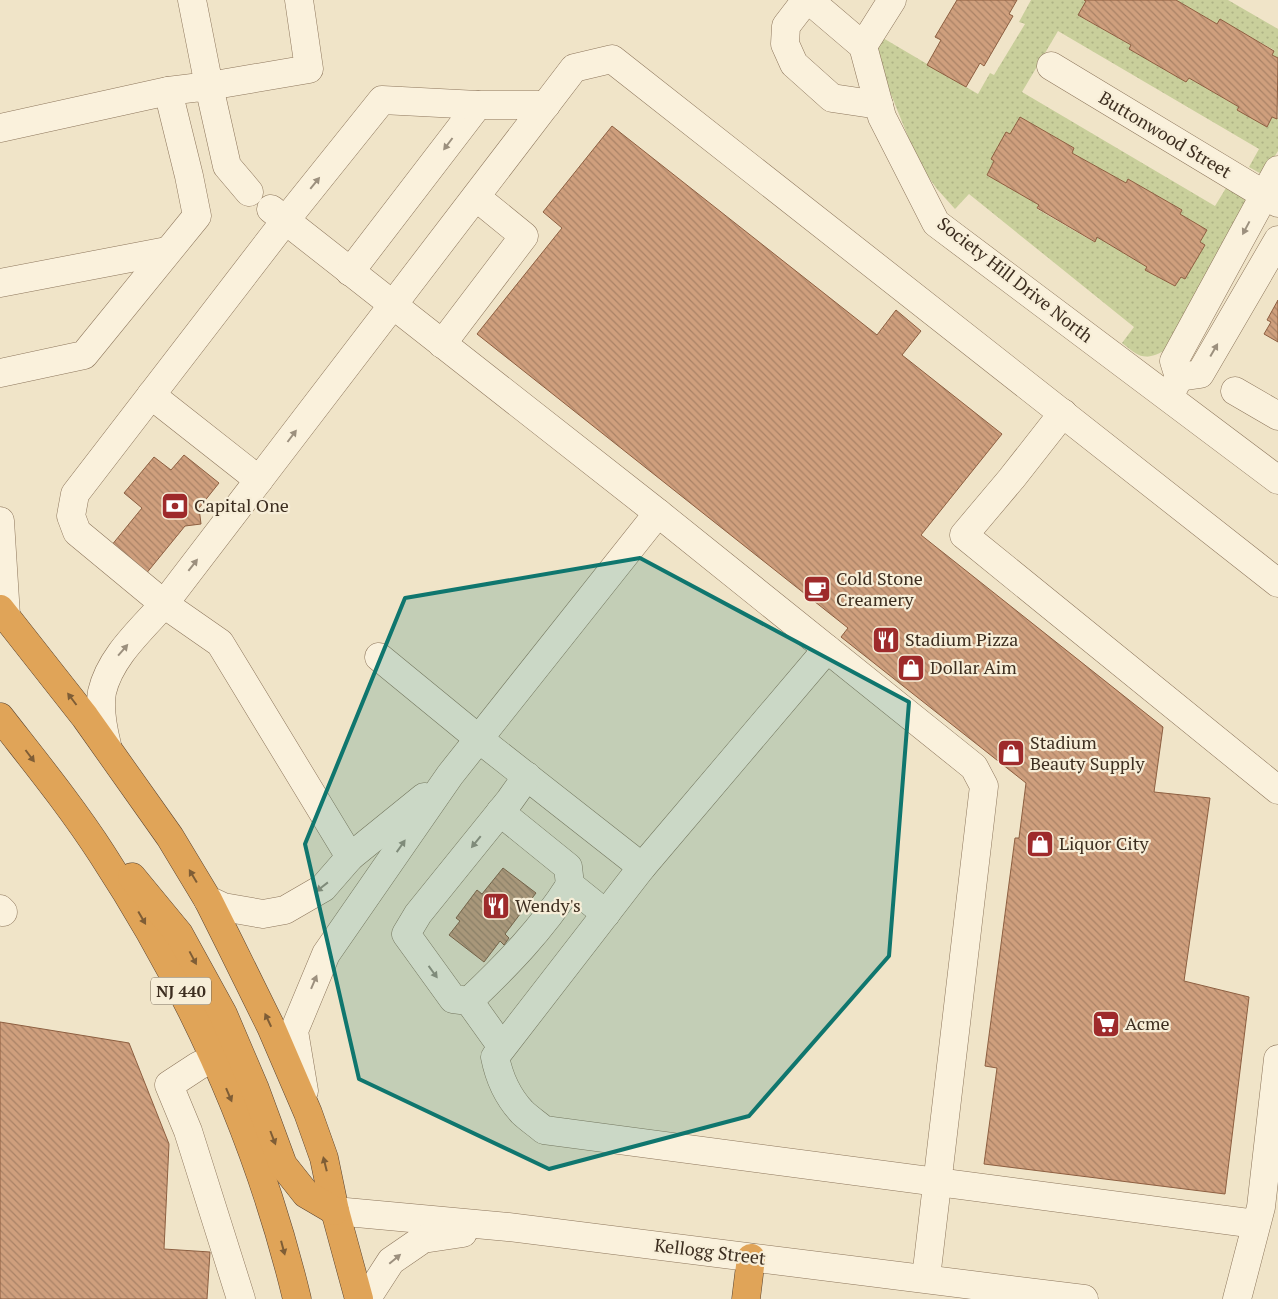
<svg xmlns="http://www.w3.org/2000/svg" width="1278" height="1299" font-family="'PT Serif',serif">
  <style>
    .grass { fill: url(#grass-dots); fill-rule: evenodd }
    .building { fill: url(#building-back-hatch); stroke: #8d5f41 }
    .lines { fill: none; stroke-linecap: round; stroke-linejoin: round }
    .minor-casing { stroke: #8d765c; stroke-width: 29 }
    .highway-casing { stroke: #5b4430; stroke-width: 29 }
    .minor { stroke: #faf1dc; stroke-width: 28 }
    .highway { stroke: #e0a458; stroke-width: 28 }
    .oneway { fill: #9c907e }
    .oneway2 { fill: #7e5d36 }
    .marked { fill: #0f766e; fill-opacity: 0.2; stroke: #0f766e; stroke-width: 4; stroke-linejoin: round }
    .labels { text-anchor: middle; stroke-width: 4.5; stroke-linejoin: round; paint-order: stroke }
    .shield { fill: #f7eed8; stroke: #756857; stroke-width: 1 }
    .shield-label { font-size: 16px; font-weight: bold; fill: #3d2e20 }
    .street-label { font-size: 18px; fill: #3d2e20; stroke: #f7eed8 }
    .poi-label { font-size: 18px; fill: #3d2e20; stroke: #f7eed8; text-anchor: start }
  </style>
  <defs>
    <pattern id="grass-dots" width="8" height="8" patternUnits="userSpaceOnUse" patternTransform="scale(1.25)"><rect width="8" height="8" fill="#c9cf9b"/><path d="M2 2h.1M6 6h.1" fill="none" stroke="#aeb285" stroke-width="1.8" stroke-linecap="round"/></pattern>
    <pattern id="building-back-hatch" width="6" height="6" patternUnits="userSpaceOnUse" patternTransform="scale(1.25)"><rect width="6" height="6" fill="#cf9f7d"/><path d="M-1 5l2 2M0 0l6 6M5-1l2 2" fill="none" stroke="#a98266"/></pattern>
  </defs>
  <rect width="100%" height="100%" fill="#f0e4c8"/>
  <g class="grass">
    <path d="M 1031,0 L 1084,0 L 1086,1 L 1079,16 L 1131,45 L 1129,49 L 1186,82 L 1189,78 L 1239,107 L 1267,126 L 1272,117 L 1277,119 L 1278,117 L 1278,151 L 1263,175 L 1249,167 L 1259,149 L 1058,31 L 1022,92 L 1215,206 L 1226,188 L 1248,201 L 1164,351 C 1144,361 1139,357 1122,343 L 1134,327 L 969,194 L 955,209 L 937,189 L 919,164 L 876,57 L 878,44 L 883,38 L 978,94 L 990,73 L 994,75 L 1025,24 L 1019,22 ZM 1020,117 L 1074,148 L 1072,153 L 1126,183 L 1128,179 L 1182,210 L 1180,214 L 1207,230 L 1200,242 L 1205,245 L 1185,279 L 1181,277 L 1175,286 L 1146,270 L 1147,267 L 1097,237 L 1094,242 L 1037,209 L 1039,205 L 987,175 L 994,161 L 991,159 L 1010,134 Z"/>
    <polygon points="1176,0 1228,0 1278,29 1278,58 1272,55 1274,50 1220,20 1217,24"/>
  </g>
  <g class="building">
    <polygon points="957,0 1017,0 1009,14 1013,16 984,66 980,63 966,87 927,65 941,40 935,37"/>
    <polygon points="1084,0 1176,0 1217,24 1220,19 1274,51 1272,55 1278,58 1277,119 1272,117 1267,127 1237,110 1239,107 1189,78 1186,82 1129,49 1131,45 1078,15 1086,1"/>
    <polygon points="1020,117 1074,148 1072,153 1126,183 1128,179 1182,210 1180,214 1207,230 1200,242 1205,245 1185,279 1181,277 1175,286 1145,270 1147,267 1097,237 1095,242 1037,208 1039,205 987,175 994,161 991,159 1006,132 1010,134"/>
    <polygon points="612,126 877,335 896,310 921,331 902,355 1002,434 921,535 1163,727 1154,792 1210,798 1184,981 1249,997 1225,1194 984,1164 997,1068 985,1066 1015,838 1019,838 1026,783 841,637 848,628 477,334 562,228 543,212"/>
    <polygon points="1278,300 1278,342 1264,334 1271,322 1267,320"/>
    <polygon points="184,455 219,483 199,508 201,524 185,526 145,575 111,546 142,508 124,493 154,457 171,470"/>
    <polygon points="503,868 536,893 505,934 509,938 504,945 500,941 484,962 449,935 460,921 456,918 477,890 482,894"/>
    <polygon points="0,1022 129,1043 169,1144 164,1249 210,1252 207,1299 0,1299"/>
  </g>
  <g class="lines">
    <g class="minor-casing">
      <g id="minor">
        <polyline points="192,0 209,86 309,69 299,0"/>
        <polyline points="806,0 786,26 785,44 794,64 832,98 879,105"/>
        <polyline points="809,0 863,46 882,117 936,223 1278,480"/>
        <polyline points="863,46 892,0"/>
        <polyline points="1051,66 1278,203"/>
        <polyline points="0,128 168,91 209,86 227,166 249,192"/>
        <polyline points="271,209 658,513 974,767 984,786 926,1278"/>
        <polyline points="350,272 478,105"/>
        <polyline points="0,283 167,251"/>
        <polyline points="442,344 524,236 476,197"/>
        <polyline points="0,373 84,355 197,216 189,176 168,91"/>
        <polyline points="1179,377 1200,374 1278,240"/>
        <polyline points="1235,391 1278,416"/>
        <polyline points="151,395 259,480"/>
        <polyline points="1169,397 1179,377 1174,361 1278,170"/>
        <polyline points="1063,413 1012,478 964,535 1278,790"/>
        <polyline points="0,521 6,616"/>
        <polyline points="379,657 479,739 642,867 827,649"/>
        <path d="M 107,745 C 103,729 99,709 102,692 C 110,657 141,630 164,604 L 574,68 L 612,59 L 1278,583"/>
        <polyline points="500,812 568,867 570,885"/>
        <polyline points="350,857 220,643 164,604 77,532 71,516 75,494 285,221 382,100 478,105 546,105"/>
        <path d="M 642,867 L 495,1057 C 499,1077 508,1097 522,1112 C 528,1118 537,1124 544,1130 L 1256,1224"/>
        <polyline points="208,900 223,907 263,914 285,910 323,888 350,857 424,797"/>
        <polyline points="0,909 3,912"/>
        <path d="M 469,1001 C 507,965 542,929 570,885 L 606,914"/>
        <polyline points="502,1047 469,1001 453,999 406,934 418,914 510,800 527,776"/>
        <polyline points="214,1058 198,1066 169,1085 188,1131 241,1299"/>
        <polyline points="304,1091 294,1031 326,954 450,775 658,513"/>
        <polyline points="335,1211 508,1227 1084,1299"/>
        <polyline points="369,1299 369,1295 391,1261 423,1239 463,1233"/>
        <polyline points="1237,1299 1261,1207 1278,1059"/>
      </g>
    </g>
    <g class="highway-casing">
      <g id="highway">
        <polyline points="0,609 85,717 170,837 208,900 230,944 271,1027 308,1113 324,1158 335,1211 359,1299"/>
        <path d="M 0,717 C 35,762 71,806 102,854 C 191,990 259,1141 297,1299"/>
        <polyline points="132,877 179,934 223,1014 255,1089 283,1165 306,1194 335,1211"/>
        <polyline points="746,1299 751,1258"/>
      </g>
    </g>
    <use href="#minor" class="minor"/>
    <use href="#highway" class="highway"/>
  </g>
  <defs><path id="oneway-solid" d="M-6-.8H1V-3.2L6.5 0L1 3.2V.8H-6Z" transform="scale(1.25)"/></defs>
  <g class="oneway">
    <use href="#oneway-solid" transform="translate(448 144) rotate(127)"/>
    <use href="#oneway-solid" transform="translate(315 183) rotate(-51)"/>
    <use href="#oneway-solid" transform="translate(1246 228) rotate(118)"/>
    <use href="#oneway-solid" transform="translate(1214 350) rotate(-60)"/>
    <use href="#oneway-solid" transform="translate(292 436) rotate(-53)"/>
    <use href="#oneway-solid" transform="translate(193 565) rotate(-52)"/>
    <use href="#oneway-solid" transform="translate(123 650) rotate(-49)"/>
    <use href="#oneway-solid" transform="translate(476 842) rotate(129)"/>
    <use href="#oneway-solid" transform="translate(401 846) rotate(-55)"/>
    <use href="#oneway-solid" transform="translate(322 887) rotate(142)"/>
    <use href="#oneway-solid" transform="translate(433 972) rotate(54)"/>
    <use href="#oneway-solid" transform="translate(314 982) rotate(-67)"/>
    <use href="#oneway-solid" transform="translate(395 1259) rotate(-40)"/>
  </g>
  <g class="oneway2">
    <use href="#oneway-solid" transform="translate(72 699) rotate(-127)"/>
    <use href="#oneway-solid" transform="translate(30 756) rotate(53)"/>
    <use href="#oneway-solid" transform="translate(193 876) rotate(-121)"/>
    <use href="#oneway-solid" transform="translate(142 918) rotate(60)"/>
    <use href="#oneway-solid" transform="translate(193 958) rotate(62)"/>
    <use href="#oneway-solid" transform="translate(268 1020) rotate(-115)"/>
    <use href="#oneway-solid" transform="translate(229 1095) rotate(67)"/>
    <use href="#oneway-solid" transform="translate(273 1138) rotate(69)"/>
    <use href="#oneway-solid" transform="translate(325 1164) rotate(-104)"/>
    <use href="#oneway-solid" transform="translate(283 1248) rotate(75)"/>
  </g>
  <path class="marked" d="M 640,558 L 909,702 L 889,956 L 749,1116 L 549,1169 L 359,1079 L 305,844 L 405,598 Z"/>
  <defs>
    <g id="bank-square" transform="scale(1.4375)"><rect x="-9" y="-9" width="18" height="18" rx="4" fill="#9e2a2b" stroke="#f7eed8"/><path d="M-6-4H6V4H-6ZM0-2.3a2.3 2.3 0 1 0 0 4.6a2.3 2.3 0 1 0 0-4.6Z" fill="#fff"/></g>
    <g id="cafe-square" transform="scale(1.4375)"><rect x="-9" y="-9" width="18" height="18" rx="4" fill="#9e2a2b" stroke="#f7eed8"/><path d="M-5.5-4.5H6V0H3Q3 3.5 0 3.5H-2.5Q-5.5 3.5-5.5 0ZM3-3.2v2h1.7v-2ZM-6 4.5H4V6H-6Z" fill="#fff"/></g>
    <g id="restaurant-square" transform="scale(1.4375)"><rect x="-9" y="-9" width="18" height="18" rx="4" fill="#9e2a2b" stroke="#f7eed8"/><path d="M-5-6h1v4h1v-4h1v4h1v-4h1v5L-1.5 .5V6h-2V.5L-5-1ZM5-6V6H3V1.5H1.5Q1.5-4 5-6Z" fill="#fff"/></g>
    <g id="shop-square" transform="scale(1.4375)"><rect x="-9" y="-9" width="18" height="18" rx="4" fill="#9e2a2b" stroke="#f7eed8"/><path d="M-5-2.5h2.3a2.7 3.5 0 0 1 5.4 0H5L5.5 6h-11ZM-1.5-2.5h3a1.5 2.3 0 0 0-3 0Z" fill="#fff"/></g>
    <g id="supermarket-square" transform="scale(1.4375)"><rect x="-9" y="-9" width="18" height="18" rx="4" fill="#9e2a2b" stroke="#f7eed8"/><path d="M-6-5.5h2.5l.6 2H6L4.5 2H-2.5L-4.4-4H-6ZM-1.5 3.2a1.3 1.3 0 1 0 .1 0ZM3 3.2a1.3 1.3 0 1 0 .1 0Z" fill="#fff"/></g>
  </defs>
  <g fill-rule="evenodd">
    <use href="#bank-square" x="175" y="506"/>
    <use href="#cafe-square" x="817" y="589"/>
    <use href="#restaurant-square" x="886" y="640"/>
    <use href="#shop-square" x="911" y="668"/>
    <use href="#shop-square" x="1011" y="753"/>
    <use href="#shop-square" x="1040" y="844"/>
    <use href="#restaurant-square" x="496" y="906"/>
    <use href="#supermarket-square" x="1106" y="1024"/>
  </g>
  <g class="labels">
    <rect class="shield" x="151" y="977.5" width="60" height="27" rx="4"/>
    <g class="shield-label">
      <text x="181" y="997">NJ 440</text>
    </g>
    <g class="street-label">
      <text transform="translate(1165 135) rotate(31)" y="6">Buttonwood Street</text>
      <text transform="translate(1015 280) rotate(38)" y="6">Society Hill Drive North</text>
      <text transform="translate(710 1252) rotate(7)" y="6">Kellogg Street</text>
    </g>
    <g class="poi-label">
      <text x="194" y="512">Capital One</text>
      <text x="836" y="585">Cold Stone<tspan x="836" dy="21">Creamery</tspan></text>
      <text x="905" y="646">Stadium Pizza</text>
      <text x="930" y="674">Dollar Aim</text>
      <text x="1030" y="749">Stadium<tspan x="1030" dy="21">Beauty Supply</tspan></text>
      <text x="1059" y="850">Liquor City</text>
      <text x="515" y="912">Wendy's</text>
      <text x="1125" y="1030">Acme</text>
    </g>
  </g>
</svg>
